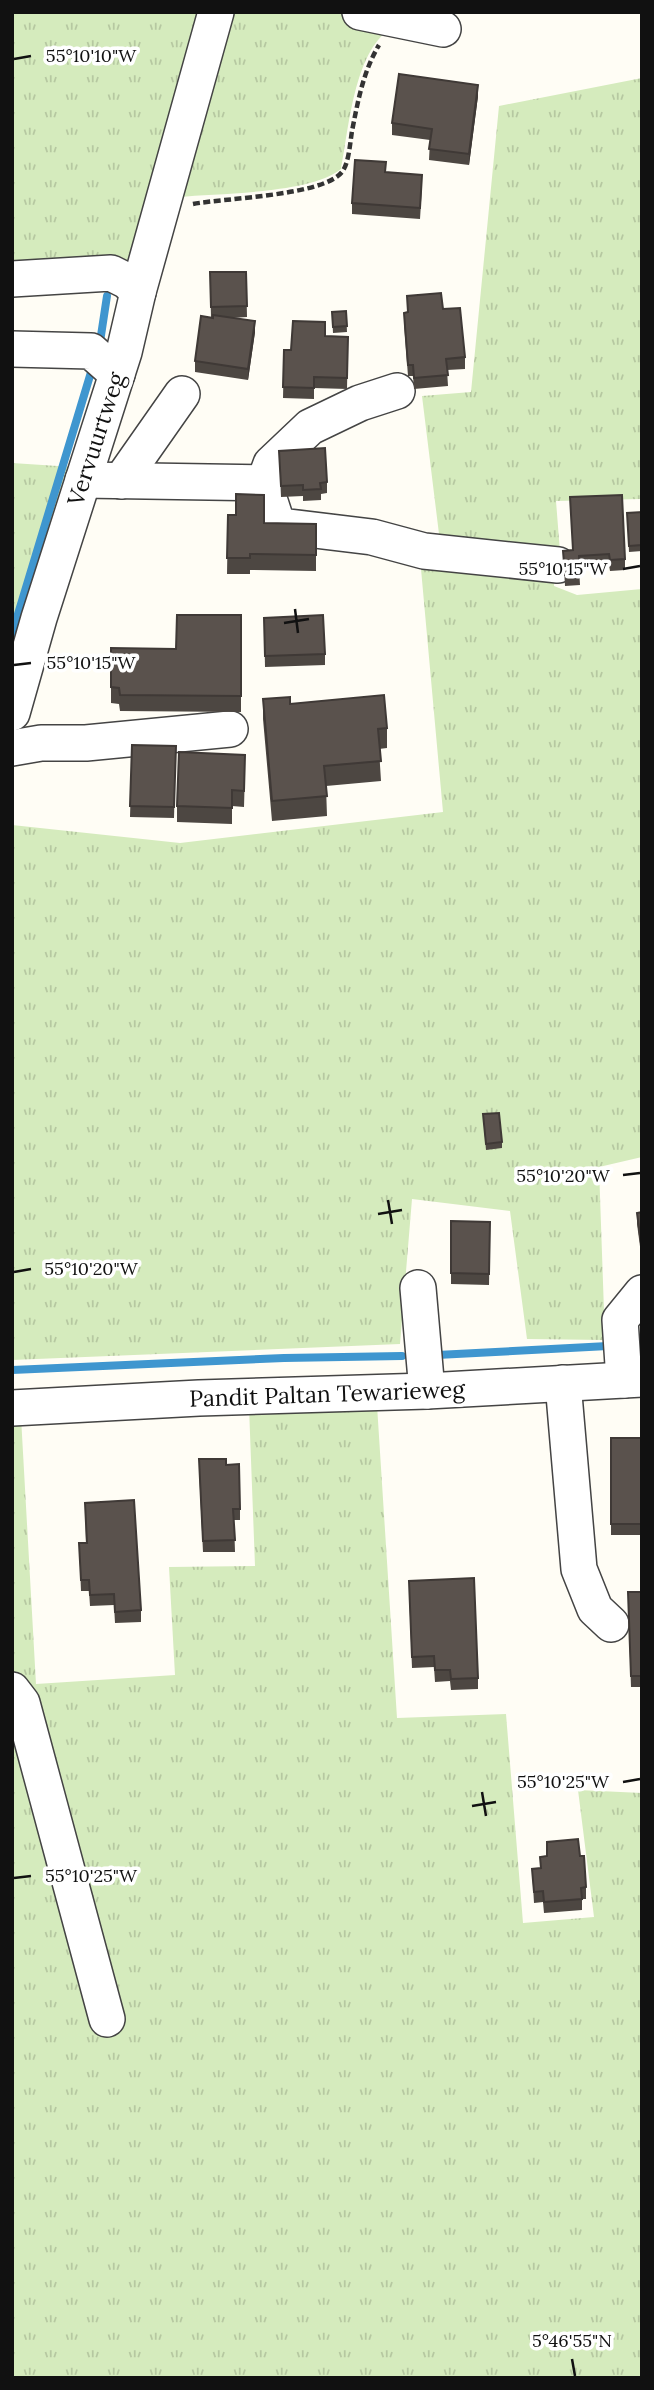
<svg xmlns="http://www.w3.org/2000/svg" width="654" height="2390" font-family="Lora,serif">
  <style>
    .grass { fill: url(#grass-tufts) }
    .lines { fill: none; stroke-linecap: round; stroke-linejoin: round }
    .stream { stroke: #3f96cf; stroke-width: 8 }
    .minor-casing { stroke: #444; stroke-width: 38 }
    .path { stroke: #333; stroke-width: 4.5; stroke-dasharray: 7 3.5; stroke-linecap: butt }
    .minor { stroke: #fff; stroke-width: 35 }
    .wall { fill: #4d4742 }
    .shaded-wall { fill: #3f3936 }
    .building { fill: #5a524d; stroke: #3f3936; stroke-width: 2 }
    .ticks { fill: none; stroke: #111; stroke-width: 2.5 }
    .labels { text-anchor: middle; stroke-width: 7; stroke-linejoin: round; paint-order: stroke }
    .street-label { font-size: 23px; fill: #111; stroke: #fff }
    .ticks-label { font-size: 18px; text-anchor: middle; fill: #111; stroke: #fff; stroke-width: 7; stroke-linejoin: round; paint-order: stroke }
  </style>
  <defs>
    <pattern id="grass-tufts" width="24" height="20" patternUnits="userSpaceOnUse" patternTransform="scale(1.75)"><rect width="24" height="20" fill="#d5ebbd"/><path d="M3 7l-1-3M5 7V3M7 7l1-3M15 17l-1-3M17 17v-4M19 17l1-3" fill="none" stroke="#b6c8a1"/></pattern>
  </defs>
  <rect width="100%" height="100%" fill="#fffdf5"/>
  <g class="grass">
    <polygon points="12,12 210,12 136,279 12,267"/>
    <path d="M 223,12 L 344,12 L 390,29 C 354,53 349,128 341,169 C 310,194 220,193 179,197 Z"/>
    <polygon points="642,78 642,499 556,501 560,552 440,542 422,396 471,392 499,106"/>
    <polygon points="12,463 73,467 20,639 12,638"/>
    <polygon points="420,558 555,572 554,586 577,595 642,589 642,1157 599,1167 605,1340 527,1339 510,1211 412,1199 400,1344 12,1360 12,825 180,843 443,812"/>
    <polygon points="377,1405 397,1718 506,1714 523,1923 594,1917 578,1790 642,1793 642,2378 12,2378 12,1418 21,1417 36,1684 175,1675 169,1567 255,1566 249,1407"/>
  </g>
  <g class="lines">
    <g class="stream">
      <polyline points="100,342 107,296"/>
      <polyline points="12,634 92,369"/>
      <polyline points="437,1355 608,1346"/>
      <polyline points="12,1370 284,1358 402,1356"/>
    </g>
    <g class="minor-casing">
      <g id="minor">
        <polyline points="360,12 443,29"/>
        <polyline points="12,279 111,273 127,281 138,292 124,352 39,618 12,713"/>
        <polyline points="138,292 216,12"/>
        <polyline points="12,349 91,351 117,374"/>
        <polyline points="83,480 264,483 275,517 281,526 372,537 424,551 558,565"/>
        <polyline points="121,481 182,394"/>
        <polyline points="264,483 271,464 310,427 360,403 397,391"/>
        <polyline points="12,748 41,743 86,743 230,729"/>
        <polyline points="418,1288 427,1391"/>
        <polyline points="624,1380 620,1320 642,1293"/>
        <polyline points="563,1383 579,1569 595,1609 611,1624"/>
        <polyline points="12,1408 199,1398 427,1391 642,1379"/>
        <polyline points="12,1690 22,1703 107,2019"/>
      </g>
    </g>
    <path class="path" d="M 193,204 C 224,198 323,196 342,172 C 349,163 350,143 352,131 C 358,101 363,72 379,45"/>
    <use href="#minor" class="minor"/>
  </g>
  <g class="wall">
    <polygon points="478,96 469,165 429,160 430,140 392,135 392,123"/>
    <polygon points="422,186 420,219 352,214 352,203"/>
    <polygon points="210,272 246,272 247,317 232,318 255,332 248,380 195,372 195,361 211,318"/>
    <polygon points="407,296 443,309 465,357 465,369 447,370 448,386 414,389 413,376 408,376 404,324 404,313 407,312"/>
    <polygon points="346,311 347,332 333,333 332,312"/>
    <polygon points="325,336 348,337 347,389 314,388 314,399 283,398 284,350 291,350"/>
    <polygon points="279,451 327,482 327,493 321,494 321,500 303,501 303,496 281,497"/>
    <polygon points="570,497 625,559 625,570 610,571 609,565 579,567 580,585 565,586 563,551 573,550"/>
    <polygon points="642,512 642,551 629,552 627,513"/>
    <polygon points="228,515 264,523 316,524 316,571 250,570 250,574 227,574"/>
    <polygon points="241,615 241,712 120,711 119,704 111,703 111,648 176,649"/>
    <polygon points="264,618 325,654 325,665 265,667"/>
    <polygon points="263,699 290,704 387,728 387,748 379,749 381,781 326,786 327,816 272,821 263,719"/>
    <polygon points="132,745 176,746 174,818 130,817"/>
    <polygon points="245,771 244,807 232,806 232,824 177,822 177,806"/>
    <polygon points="483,1114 502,1142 502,1148 486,1150"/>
    <polygon points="642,1212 642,1254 641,1254 637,1224 637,1213"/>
    <polygon points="451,1221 490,1222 489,1285 451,1284"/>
    <rect x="611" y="1438" width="31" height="97"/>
    <polygon points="226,1465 240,1509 240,1520 234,1520 235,1552 203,1552 199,1470"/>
    <polygon points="85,1503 141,1610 141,1622 115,1623 114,1605 90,1606 89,1591 81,1591 79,1543 86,1543"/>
    <polygon points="409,1592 478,1678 478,1689 451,1690 450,1681 435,1682 434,1667 412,1668"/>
    <polygon points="642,1592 642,1687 631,1687 628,1603"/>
    <polygon points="547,1842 580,1856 586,1887 586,1899 582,1899 582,1910 544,1913 543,1902 534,1903 532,1869 540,1869 540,1857 547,1857"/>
  </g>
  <g class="shaded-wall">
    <polygon points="478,85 478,96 469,165 469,154"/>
    <polygon points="255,321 255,332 248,380 248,369"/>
  </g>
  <g class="building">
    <polygon points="399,74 478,85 469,154 429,149 432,129 392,123"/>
    <polygon points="355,160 386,162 385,172 422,175 420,208 352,203"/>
    <polygon points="210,272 246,272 247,306 211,307"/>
    <polygon points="441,293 443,309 460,308 465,357 446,359 448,375 414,378 413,365 408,365 404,313 408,312 407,296"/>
    <polygon points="346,311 347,326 333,327 332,312"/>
    <polygon points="213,315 255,321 248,369 195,361 201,316 213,318"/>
    <polygon points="293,321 325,322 325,336 348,337 347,378 314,377 314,388 283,387 284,350 291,350"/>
    <polygon points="325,448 327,482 320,483 321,489 303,490 303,485 281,486 279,451"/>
    <polygon points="236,494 264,495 264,523 316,524 316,555 250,554 250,558 227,558 228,515 236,515"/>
    <polygon points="622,495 625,559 610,560 609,554 579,556 580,574 565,575 563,551 573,550 570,497"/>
    <polygon points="642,512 642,545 629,546 627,513"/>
    <polygon points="177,615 241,615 241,696 120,695 119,688 111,687 111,648 176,649"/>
    <polygon points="323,615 325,654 265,656 264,618"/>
    <polygon points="384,695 387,728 378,729 381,761 324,766 327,796 272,801 263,699 290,697 290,704"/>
    <polygon points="132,745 176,746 174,807 130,806"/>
    <polygon points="179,752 245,755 244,791 232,790 232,808 177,806"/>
    <polygon points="499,1113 502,1142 486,1144 483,1114"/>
    <polygon points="642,1212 642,1243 641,1243 637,1213"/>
    <polygon points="451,1221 490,1222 489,1274 451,1273"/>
    <rect x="611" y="1438" width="31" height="86"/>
    <polygon points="199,1459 226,1459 226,1465 239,1464 240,1509 233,1509 235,1540 203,1541"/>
    <polygon points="134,1500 141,1610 115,1612 114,1594 90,1595 89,1580 81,1580 79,1543 87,1543 85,1503"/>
    <polygon points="474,1578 478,1678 451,1679 450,1670 435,1670 434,1656 412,1657 409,1581"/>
    <polygon points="628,1592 642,1592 642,1676 631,1676"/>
    <polygon points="578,1839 580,1856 584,1856 586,1887 581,1888 582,1899 544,1902 543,1891 534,1892 532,1869 541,1868 540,1857 547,1856 547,1842"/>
  </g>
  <path class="ticks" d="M 14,59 L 31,56M 623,569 L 640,566M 295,609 L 298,633M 284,623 L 309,619M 14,665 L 31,663M 623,1175 L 640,1173M 388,1200 L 392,1224M 378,1214 L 402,1210M 14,1272 L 31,1269M 623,1782 L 640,1779M 482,1792 L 486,1816M 472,1806 L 496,1802M 14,1878 L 31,1876M 572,2359 L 575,2376"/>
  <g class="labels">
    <g class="street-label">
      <text transform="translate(96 439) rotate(-72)" y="8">Vervuurtweg</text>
      <text transform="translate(327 1394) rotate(-2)" y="8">Pandit Paltan Tewarieweg</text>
    </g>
  </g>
  <g class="ticks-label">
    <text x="91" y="62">55°10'10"W</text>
    <text x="563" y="575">55°10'15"W</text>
    <text x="91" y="669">55°10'15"W</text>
    <text x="563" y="1182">55°10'20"W</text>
    <text x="91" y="1275">55°10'20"W</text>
    <text x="563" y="1788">55°10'25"W</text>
    <text x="91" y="1882">55°10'25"W</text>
    <text x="572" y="2347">5°46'55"N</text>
  </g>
  <rect width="654" height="2390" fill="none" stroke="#111111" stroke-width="28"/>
</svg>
